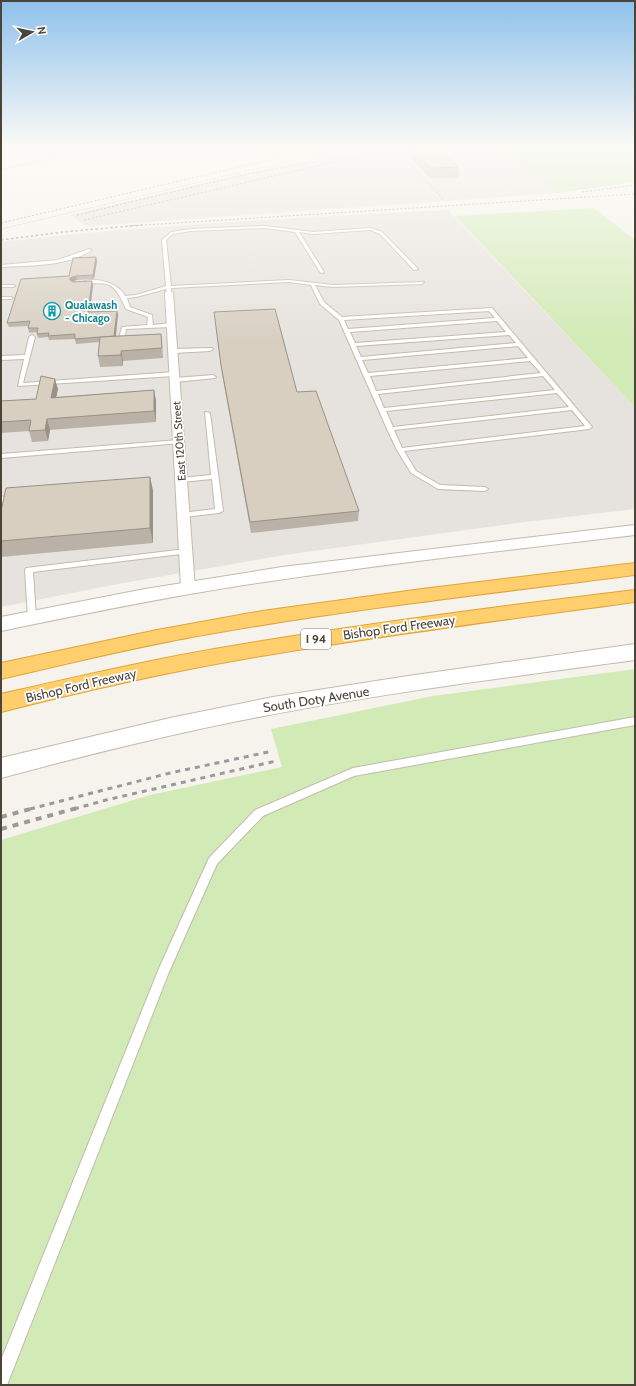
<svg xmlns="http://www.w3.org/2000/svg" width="636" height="1386" font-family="Cabin,sans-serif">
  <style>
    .industrial { fill: #e6e2dd }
    .green { fill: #d2eab5 }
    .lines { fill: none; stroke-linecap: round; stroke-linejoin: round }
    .service-casing { stroke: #c2bbae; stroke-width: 2 }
    .minor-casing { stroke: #c2bbae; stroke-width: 2 }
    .tertiary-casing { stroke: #c2bbae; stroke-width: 2 }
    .motorway-casing { stroke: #e0a43c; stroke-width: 2 }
    .path { stroke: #c4b79f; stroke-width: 1; stroke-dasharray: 1 1; stroke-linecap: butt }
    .service { fill: #fff; fill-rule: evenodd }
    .minor { fill: #fff; fill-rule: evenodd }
    .tertiary { fill: #fff; fill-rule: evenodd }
    .motorway { fill: #ffcf6e; fill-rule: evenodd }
    .rail-far3 { stroke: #9a9a9a; stroke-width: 1; stroke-dasharray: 2 2; stroke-linecap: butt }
    .rail-far2 { stroke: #9a9a9a; stroke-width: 1.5; stroke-dasharray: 2.5 2.5; stroke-linecap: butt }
    .rail-far1 { stroke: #9a9a9a; stroke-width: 3; stroke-dasharray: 5 5; stroke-linecap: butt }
    .rail { stroke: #9a9a9a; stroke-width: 4; stroke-dasharray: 6 6; stroke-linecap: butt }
    .wall { fill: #bab2a6 }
    .shaded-wall { fill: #979187 }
    .building { fill: #d8cfc1; stroke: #979187 }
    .labels { text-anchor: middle; stroke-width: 3.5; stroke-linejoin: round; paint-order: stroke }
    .far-culture-label { font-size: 11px; font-weight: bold; fill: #0d838f; stroke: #fff; text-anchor: start }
    .far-street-label { font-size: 11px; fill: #4b4439; stroke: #fff }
    .shield { fill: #fff; stroke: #817c74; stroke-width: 1 }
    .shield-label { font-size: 12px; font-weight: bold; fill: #4b4439 }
    .street-label { font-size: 13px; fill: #4b4439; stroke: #fff }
  </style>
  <rect width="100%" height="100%" fill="#f6f3ec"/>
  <g class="industrial">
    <polygon points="1,148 49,148 1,155"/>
    <polygon points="366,148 499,148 558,193 90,226 83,224 71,215 220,179"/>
    <polygon points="448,210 635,407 635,509 525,522 284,555 118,584 1,607 1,242 85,233 228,222"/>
  </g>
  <g class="green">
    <polygon points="499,148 635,148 635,182 558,193"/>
    <polygon points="594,208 635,240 635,407 455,216"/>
    <polygon points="635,669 635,1385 1,1385 1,840 150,795 282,767 271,729 433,696"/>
  </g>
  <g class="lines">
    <g class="service-casing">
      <g id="service">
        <path d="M 265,226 L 313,232 L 371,228 L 382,232 L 418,269 L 414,270 L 380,234 L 370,230 L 313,234 L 299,232 L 324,272 L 322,273 L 320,272 L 295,232 L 265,228 L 191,231 L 173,234 L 166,240 L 171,286 L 289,280 L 333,285 L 424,282 L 422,284 L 333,287 L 315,285 L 324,302 L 342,317 L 492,308 L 592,427 L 589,429 L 404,451 L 416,471 L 440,485 L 485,487 L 488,489 L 485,491 L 438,489 L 411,473 L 397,450 L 387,429 L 339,320 L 320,304 L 311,285 L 289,282 L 171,288 L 171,293 L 169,294 L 167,293 L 166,289 L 136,297 L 127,298 L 130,307 L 152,315 L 153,325 L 171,323 L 174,325 L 171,327 L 126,329 L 124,342 L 121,344 L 118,342 L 122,327 L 147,325 L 148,317 L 126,309 C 114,282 111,282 82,284 L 80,283 C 93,276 118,282 125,296 L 136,295 L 166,286 L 162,240 L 171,232 L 191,229 ZM 489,311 L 495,318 L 348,329 L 344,320 ZM 497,321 L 506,332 L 355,343 L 350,332 ZM 509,335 L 516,343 L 361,357 L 356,346 ZM 518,346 L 528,358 L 368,373 L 362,360 ZM 530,361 L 541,373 L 376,391 L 370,376 ZM 543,376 L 555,390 L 384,408 L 378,394 ZM 557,393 L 569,407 L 393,427 L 386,411 ZM 572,410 L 585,426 L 402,448 L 394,430 Z"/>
        <path d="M 89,249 L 92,250 C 67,267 30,265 1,267 L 1,265 L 58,260 Z"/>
        <polygon points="1,285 13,285 15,286 13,287 1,287"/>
        <polygon points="1,297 11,297 13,298 11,299 1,299"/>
        <polygon points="32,335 35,337 23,383 174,372 177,374 174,376 18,386 24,359 1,360 1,356 25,355 29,337"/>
        <polygon points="212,348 213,349 210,351 173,353 170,351 173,349"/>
        <polygon points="213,375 216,377 215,378 175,382 172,380 175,378"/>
        <polygon points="205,412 210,413 223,511 219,513 184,517 181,517 181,513 215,509 212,479 181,482 178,480 181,478 211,475"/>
        <polygon points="179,440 181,441 181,443 1,458 1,454"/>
        <polygon points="1,496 7,498 5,508 1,510"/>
        <polygon points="186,549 189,549 189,553 33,572 36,618 32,621 28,618 25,570 26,568"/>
        <polygon points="635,717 635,725 354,776 263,816 217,864 169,972 7,1385 1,1385 1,1360 160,966 209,858 255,810 353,768"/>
      </g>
    </g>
    <g class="minor-casing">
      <polygon id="minor" points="169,290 173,293 195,588 193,591 188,593 183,591 181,588 165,293"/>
    </g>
    <g class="tertiary-casing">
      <g id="tertiary">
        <path d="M 635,525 L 635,535 C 501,551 366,566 232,587 C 155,599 78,615 1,631 L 1,617 L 145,589 L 282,567 Z"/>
        <path d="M 635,644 L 635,660 C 502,678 369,695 238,721 C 158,737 79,757 1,778 L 1,758 L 170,718 L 273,697 L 408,676 Z"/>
      </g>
    </g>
    <g class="motorway-casing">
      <g id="motorway">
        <path d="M 635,563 L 635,575 C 493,593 351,609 209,634 C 139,646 70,663 1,679 L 1,663 L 157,630 L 262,611 L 422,589 Z"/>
        <path d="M 635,590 L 635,602 C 502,620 370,637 238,660 C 158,674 80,692 1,712 L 1,694 C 80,676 158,658 238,645 C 370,623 502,606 635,590 Z"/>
      </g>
    </g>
    <polyline class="path" points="1,229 247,171 353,148"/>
    <use href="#service" class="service"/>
    <use href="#minor" class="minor"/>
    <use href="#tertiary" class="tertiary"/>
    <use href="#motorway" class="motorway"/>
    <g class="rail-far3">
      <polyline points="406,148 404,153 408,161 443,199"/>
      <polyline points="1,169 101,148"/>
      <polyline points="582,192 635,185"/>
      <polyline points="77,215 251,173 321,161"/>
      <polyline points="84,220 395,148"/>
      <polyline points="1,223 320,148"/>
      <polyline points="129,226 635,194"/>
    </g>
    <polyline class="rail-far2" points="1,240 63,232 142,225"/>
    <g class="rail-far1">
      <polyline points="30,809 170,773 273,751"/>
      <polyline points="74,809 106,800 276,761"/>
    </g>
    <g class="rail">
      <polyline points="1,817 34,808"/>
      <polyline points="1,829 77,808"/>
    </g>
  </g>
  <g class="wall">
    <polygon points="406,148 438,148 459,167 458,178 430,178 406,153"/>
    <polygon points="97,261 94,279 77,280 73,281 93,285 90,312 117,311 118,315 116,336 161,334 162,344 163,358 123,361 123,366 100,367 98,356 100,342 76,344 75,339 49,340 48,337 38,338 37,334 37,332 29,333 28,328 29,326 9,327 7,323 69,276"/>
    <polygon points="214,312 297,392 359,511 358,521 251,533 222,374"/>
    <polygon points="58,389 56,397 154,390 156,401 156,422 50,430 48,441 32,442 29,431 1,433 1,401 36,399"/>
    <polygon points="150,477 153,491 153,543 1,557 1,511"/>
  </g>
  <g class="shaded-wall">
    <polygon points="96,257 97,261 94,279 93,275"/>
    <polygon points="76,276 77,280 71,282 70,280 70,278"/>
    <polygon points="92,281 93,285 89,317 88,312"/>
    <polygon points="117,311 118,315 115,341 114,337"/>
    <polygon points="121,351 123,361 123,366 121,355"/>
    <polygon points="55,379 58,389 54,408 51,398"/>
    <polygon points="154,390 156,401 156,422 154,411"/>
    <polygon points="47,419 50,430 48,441 45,430"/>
    <polygon points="150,477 153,491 153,543 150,528"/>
  </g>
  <g class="building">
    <polygon points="411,148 438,148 459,167 431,168"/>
    <polygon points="96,257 93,275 76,276 70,278 70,280 73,282 92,281 88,312 117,311 114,336 75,339 75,334 48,336 49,333 37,334 38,328 28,328 30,321 7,323 21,279 69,276 73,258"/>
    <polygon points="275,309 297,392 316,391 359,511 250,522 221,365 214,312"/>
    <polygon points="161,334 162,348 121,351 121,355 98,356 100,337"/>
    <polygon points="41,376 55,379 51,398 154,390 154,411 47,419 45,430 29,431 31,420 1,422 1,401 36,399"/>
    <polygon points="150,477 150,528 1,541 1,511 6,488"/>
  </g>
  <linearGradient id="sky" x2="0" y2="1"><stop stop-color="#8fc1ec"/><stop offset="0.43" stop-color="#fbfaf6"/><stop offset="1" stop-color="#fbfaf6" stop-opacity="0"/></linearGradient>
  <rect width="636" height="342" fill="url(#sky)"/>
  <defs>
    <g id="building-ring" transform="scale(0.9)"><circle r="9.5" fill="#fff" stroke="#0f9aa8" stroke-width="1.5"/><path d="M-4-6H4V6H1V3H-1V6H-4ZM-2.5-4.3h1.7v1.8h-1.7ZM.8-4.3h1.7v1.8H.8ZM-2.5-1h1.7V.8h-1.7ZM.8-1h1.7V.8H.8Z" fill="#0f9aa8"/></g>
  </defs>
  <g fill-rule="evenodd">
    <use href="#building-ring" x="52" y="311"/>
  </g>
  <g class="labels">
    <g class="far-culture-label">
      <text x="65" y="309">Qualawash<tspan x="65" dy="13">- Chicago</tspan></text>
    </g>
    <g class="far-street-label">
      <text transform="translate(179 441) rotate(-94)" y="4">East 120th Street</text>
    </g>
    <rect class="shield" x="301" y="629" width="30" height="20" rx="3"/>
    <g class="shield-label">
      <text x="316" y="643">I 94</text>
    </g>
    <g class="street-label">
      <text transform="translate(399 627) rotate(-8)" y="5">Bishop Ford Freeway</text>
      <text transform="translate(81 685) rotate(-13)" y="5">Bishop Ford Freeway</text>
      <text transform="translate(316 699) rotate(-9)" y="5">South Doty Avenue</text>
    </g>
  </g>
  <rect width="636" height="1386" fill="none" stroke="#4b4439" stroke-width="4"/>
  <g transform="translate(32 32) rotate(81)" stroke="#ffffff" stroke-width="3" paint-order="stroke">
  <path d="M0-3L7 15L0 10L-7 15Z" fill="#4b4439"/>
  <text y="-6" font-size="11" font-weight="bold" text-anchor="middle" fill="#4b4439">N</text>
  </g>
</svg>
